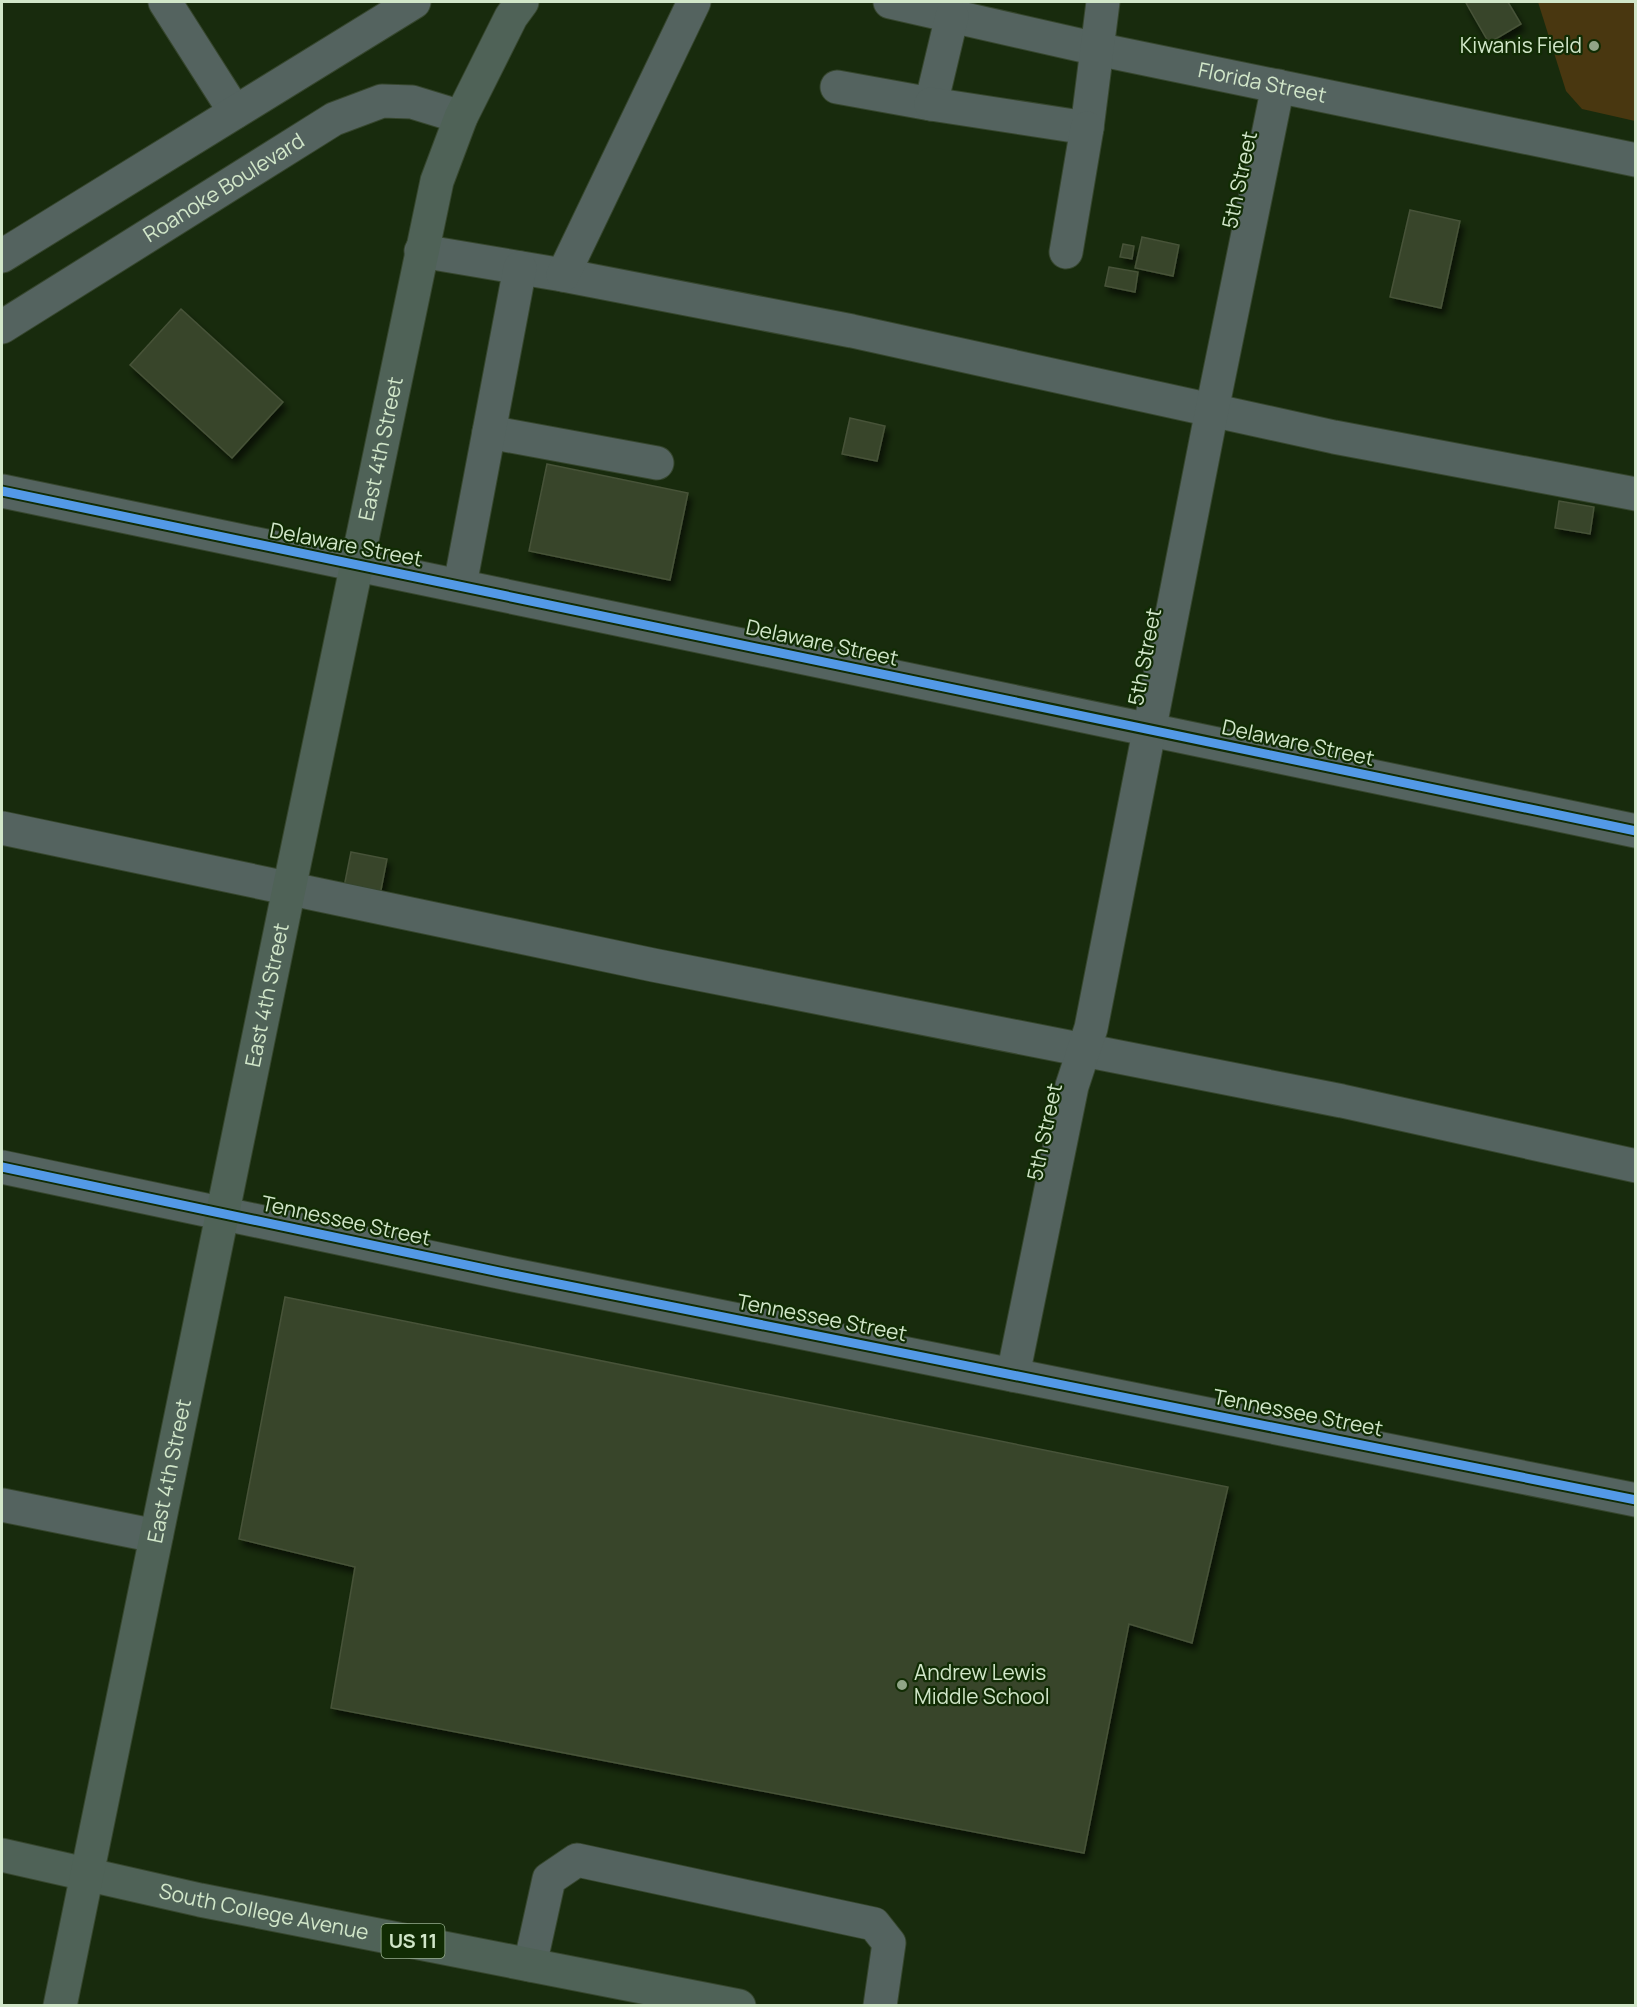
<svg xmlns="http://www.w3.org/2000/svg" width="1637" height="2007" font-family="Manrope,sans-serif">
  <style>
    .green { fill: #493710 }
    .building { fill: #39452c; stroke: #475338; stroke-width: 1.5; filter: url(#shadow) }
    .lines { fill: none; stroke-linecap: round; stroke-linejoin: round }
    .minor-casing { stroke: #36462e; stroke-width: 35 }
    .major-casing { stroke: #36462e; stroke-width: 35 }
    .minor { stroke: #54635f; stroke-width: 33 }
    .major { stroke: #4f6257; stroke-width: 33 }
    .cycleway-casing { stroke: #112c04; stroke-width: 13 }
    .cycleway { stroke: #5399e6; stroke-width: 9 }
    .poi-dot { fill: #90a587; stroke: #112c04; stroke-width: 2 }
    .labels { text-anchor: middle; stroke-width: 4.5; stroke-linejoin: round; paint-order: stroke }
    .shield { fill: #112c04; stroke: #97ae8e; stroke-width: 1.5 }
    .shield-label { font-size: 20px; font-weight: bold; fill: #d1e6c9 }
    .poi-label { font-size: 21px; fill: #d1e6c9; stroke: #112c04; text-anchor: end }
    .street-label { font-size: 21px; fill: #d1e6c9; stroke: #112c04 }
  </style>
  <defs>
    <filter id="shadow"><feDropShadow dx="3.5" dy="6" stdDeviation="3" flood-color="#0009"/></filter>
  </defs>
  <rect width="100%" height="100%" fill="#182b0d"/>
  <polygon class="green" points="1538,2 1635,2 1635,121 1582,109 1566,91"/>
  <g class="building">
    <polygon points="1469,2 1508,2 1521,24 1489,43 1466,3"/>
    <polygon points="1410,210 1460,221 1441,308 1390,297"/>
    <polygon points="1142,237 1179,245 1173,276 1135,268"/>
    <polygon points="1123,244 1134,246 1132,259 1120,257"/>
    <polygon points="1109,267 1138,272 1135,292 1105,286"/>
    <polygon points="181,309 283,402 232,458 130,365"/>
    <polygon points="850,418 885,426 877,461 842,454"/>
    <polygon points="547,464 688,493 670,580 529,551"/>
    <polygon points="1559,501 1594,507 1590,534 1555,528"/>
    <polygon points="351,852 387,859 380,895 344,887"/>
    <polygon points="285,1297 1228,1487 1192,1643 1129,1624 1084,1853 331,1708 355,1567 239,1539"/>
  </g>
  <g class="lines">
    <g class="minor-casing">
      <g id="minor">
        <polyline points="165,2 235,112"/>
        <path id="s1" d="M 890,2 L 1097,49 L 1636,160"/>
        <polyline points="837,87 931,104 952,16"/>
        <polyline points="931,104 1087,128 1103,2"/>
        <polyline points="421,251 563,275 852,331 1334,437 1636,494"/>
        <polyline points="1066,252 1087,128"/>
        <polyline points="2,256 414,2"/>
        <polyline points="563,275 694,2"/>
        <path id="s2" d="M 2,327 L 334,119 L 382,101 L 412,102 L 461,117"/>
        <polyline points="489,432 657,463"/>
        <polyline points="2,491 1636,831"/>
        <polyline points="460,585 520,268"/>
        <polyline points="2,828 653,965 1342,1101 1636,1166"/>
        <polyline points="2,1167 504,1273 1636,1500"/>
        <polyline points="1013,1375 1072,1086 1091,1028 1212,410 1278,86"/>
        <polyline points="2,1505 156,1536"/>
        <polyline points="530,1965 549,1879 577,1860 874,1924 889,1943 880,2006"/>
      </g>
    </g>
    <g class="major-casing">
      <g id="major">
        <path id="s3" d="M 2,1855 L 200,1900 L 739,2006"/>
        <path id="s4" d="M 60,2006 L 289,889 L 437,181 L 461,117 L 511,17 L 522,2"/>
      </g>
    </g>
    <use href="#minor" class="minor"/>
    <use href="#major" class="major"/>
    <g class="cycleway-casing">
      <g id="cycleway">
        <polyline points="2,491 1636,831"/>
        <polyline points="2,1167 504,1273 1636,1500"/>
      </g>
    </g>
    <use href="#cycleway" class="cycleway"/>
  </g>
  <g class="poi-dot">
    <circle cx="1594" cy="46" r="6"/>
    <circle cx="902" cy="1685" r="6"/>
  </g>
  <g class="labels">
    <rect class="shield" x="381.5" y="1924" width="63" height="34" rx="4.5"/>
    <g class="shield-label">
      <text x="413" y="1948">US 11</text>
    </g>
    <g class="poi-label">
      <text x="1582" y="53">Kiwanis Field</text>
      <text x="914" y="1680" text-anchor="start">Andrew Lewis<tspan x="914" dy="24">Middle School</tspan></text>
    </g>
    <g class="street-label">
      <text dy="7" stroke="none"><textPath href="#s1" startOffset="381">Florida Street</textPath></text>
      <text transform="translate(1240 180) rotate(-78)" y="7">5th Street</text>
      <text dy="7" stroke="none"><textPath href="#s2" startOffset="262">Roanoke Boulevard</textPath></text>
      <text dy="7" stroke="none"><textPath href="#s4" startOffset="1590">East 4th Street</textPath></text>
      <text transform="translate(346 545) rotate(11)" y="7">Delaware Street</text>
      <text transform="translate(822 643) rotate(12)" y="7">Delaware Street</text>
      <text transform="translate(1145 657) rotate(-79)" y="7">5th Street</text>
      <text transform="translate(1298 743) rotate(12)" y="7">Delaware Street</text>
      <text dy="7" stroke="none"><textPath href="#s4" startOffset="1032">East 4th Street</textPath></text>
      <text transform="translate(1045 1132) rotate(-78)" y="7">5th Street</text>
      <text transform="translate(346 1221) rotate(12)" y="7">Tennessee Street</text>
      <text transform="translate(822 1318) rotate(11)" y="7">Tennessee Street</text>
      <text transform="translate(1298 1413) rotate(11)" y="7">Tennessee Street</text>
      <text dy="7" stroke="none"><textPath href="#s4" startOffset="546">East 4th Street</textPath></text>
      <text dy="7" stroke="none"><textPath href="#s3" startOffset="268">South College Avenue</textPath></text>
    </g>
  </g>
  <rect width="1637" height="2007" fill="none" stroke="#d1e6c9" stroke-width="6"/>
</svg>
